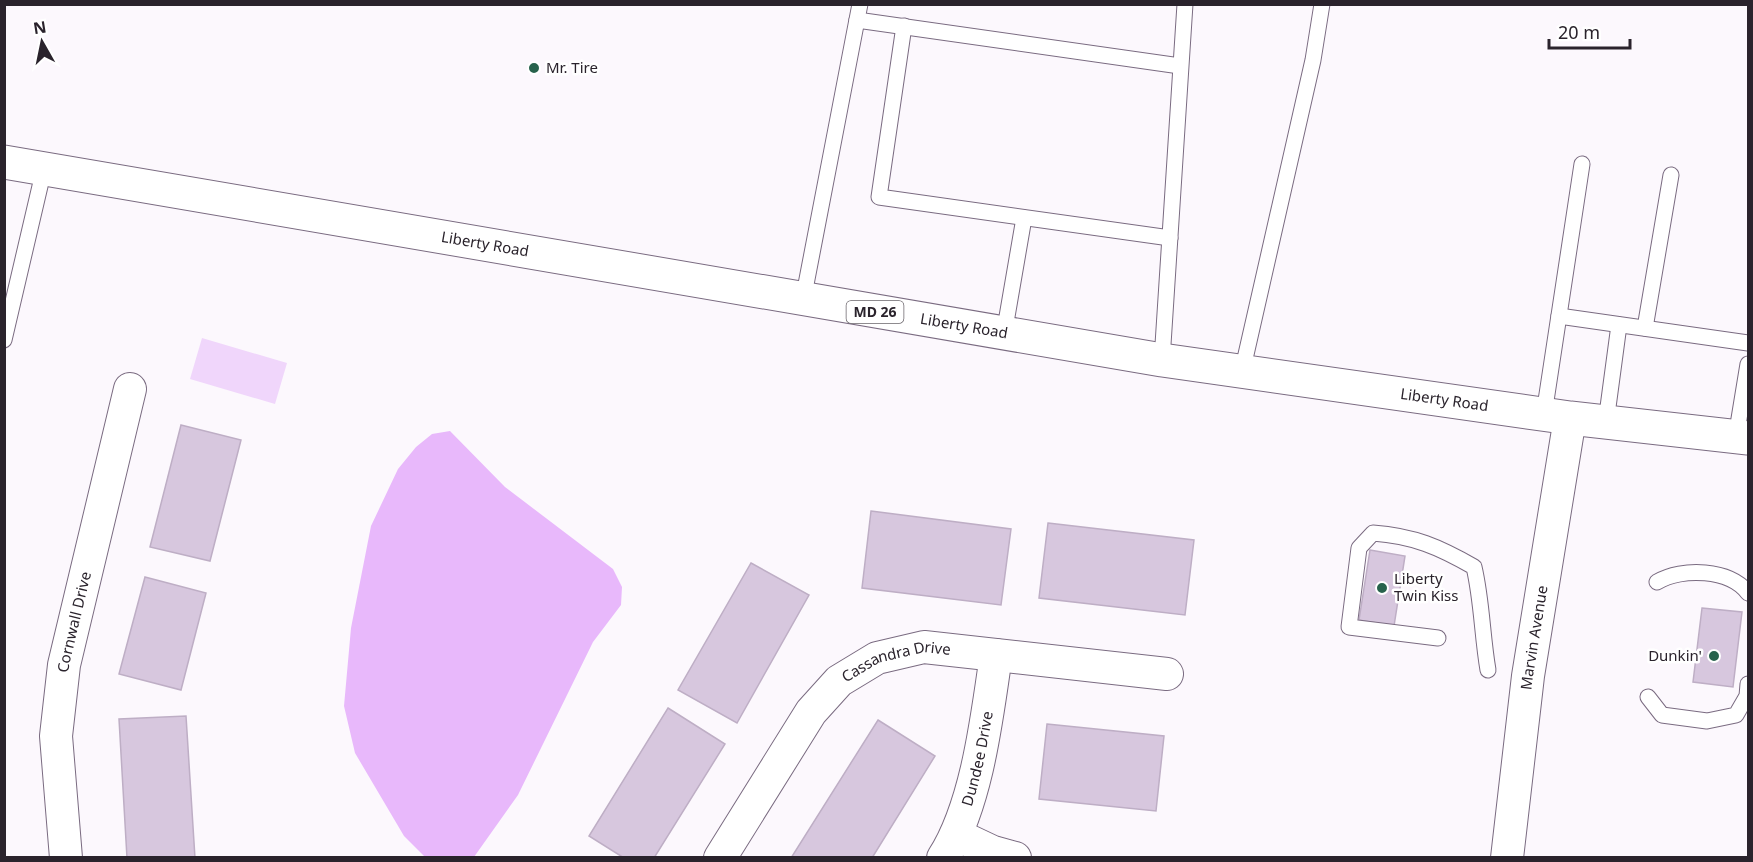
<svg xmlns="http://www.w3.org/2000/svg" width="1753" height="862" font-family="'Noto Sans',sans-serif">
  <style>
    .green { fill: #f0d6fb }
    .water { fill: #e8b8fb }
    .building { fill: #d7c7de; stroke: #beaec5; stroke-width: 1.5 }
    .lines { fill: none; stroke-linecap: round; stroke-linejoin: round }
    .service-casing { stroke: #7a6b81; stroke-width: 17 }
    .minor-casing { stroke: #7a6b81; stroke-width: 34 }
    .primary-casing { stroke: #7a6b81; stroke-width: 35 }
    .service { stroke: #fff; stroke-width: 15 }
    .minor { stroke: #fff; stroke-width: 32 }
    .primary { stroke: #fff; stroke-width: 33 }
    .poi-dot { fill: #27624c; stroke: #fff; stroke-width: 2 }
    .labels { text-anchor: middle; stroke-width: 5; stroke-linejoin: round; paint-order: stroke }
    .shield { fill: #fff; stroke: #6a656b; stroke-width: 1.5 }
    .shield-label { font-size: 14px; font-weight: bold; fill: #2a232c }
    .poi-label { font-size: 15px; fill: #2a232c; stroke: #fff; text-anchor: start }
    .street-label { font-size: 15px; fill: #2a232c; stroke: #fff }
  </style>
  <rect width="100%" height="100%" fill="#fcf8fd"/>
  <polygon class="green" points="202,338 287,363 275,404 190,379"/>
  <polygon class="water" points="450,431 505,487 613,569 622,587 621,605 593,642 518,795 474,857 425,857 404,836 355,753 344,706 351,628 371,526 398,469 416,447 432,434"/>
  <g class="building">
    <polygon points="181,425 241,440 210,561 150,547"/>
    <polygon points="871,511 1011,529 1001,605 862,588"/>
    <polygon points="1048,523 1194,540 1185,615 1039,598"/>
    <polygon points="1370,550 1405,556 1394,626 1359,620"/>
    <polygon points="751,563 809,595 737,723 678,690"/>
    <polygon points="145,577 206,593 181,690 119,674"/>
    <polygon points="1702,608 1742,612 1733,687 1693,682"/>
    <polygon points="668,708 725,744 654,858 624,858 589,836"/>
    <polygon points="186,716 195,858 127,858 119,719"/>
    <polygon points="878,720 935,756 872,858 791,858"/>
    <polygon points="1047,724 1164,736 1156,811 1039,799"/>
  </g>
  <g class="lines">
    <g class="service-casing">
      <g id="service">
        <polyline points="857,20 1180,66"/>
        <polyline points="904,26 879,197 1170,238"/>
        <polyline points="803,300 860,4"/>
        <polyline points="1559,316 1748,343"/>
        <polyline points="1645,328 1671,175"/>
        <polyline points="1004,334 1024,218"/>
        <polyline points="4,340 44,169"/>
        <polyline points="1162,360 1185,4"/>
        <polyline points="1242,372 1313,60 1322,4"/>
        <polyline points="1544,414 1582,164"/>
        <polyline points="1606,422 1619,325"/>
        <polyline points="1736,437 1748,364"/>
        <path d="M 1657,582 C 1682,567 1730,569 1748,593"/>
        <path d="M 1438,638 L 1349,627 L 1359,548 L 1373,533 C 1414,536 1439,547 1474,567 C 1482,601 1482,635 1488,670"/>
        <polyline points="1648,697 1662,715 1707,721 1736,715 1747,696 1748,684"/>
      </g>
    </g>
    <g class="minor-casing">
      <g id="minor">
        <polyline points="957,835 993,852 1015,858"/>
        <path id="s1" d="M 66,858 L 56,736 L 64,665 L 130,389"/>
        <path id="s2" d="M 720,858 L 811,712 L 839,681 L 877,658 L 924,647 L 1167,674"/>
        <path id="s3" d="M 943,858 C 977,805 987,717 996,655"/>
        <path id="s4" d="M 1507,858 L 1528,676 L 1570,418"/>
      </g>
    </g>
    <g class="primary-casing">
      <g id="primary">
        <path id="s5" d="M 4,162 L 1162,360 L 1570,418 L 1748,438"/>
      </g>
    </g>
    <use href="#service" class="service"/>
    <use href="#minor" class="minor"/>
    <use href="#primary" class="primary"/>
  </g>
  <g class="poi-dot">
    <circle cx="534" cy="68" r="6"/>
    <circle cx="1382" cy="588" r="6"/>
    <circle cx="1714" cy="656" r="6"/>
  </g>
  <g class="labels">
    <rect class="shield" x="846.5" y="301" width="57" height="22" rx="4.5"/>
    <g class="shield-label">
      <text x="875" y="317">MD 26</text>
    </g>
    <g class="poi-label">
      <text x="546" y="73">Mr. Tire</text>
      <text x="1394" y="584">Liberty<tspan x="1394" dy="17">Twin Kiss</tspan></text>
      <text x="1702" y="661" text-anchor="end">Dunkin'</text>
    </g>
    <g class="street-label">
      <text dy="5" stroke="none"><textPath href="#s5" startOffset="488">Liberty Road</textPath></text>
      <text dy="5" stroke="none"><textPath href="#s5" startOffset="974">Liberty Road</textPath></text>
      <text dy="5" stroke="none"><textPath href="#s5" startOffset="1460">Liberty Road</textPath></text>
      <text dy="5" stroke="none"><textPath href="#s1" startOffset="238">Cornwall Drive</textPath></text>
      <text dy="5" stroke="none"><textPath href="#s4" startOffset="222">Marvin Avenue</textPath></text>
      <text dy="5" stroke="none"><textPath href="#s2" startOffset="276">Cassandra Drive</textPath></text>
      <text dy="5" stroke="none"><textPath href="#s3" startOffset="106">Dundee Drive</textPath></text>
    </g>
  </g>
  <rect width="1753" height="862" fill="none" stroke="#2a232c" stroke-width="12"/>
  <g transform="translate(42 42) rotate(351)" stroke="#ffffff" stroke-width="4.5" paint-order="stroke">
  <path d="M0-4.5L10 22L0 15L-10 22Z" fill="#2a232c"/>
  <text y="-9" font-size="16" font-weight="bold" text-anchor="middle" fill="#2a232c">N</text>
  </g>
  <path d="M1549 39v9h81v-9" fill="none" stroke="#2a232c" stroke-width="3"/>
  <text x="1558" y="39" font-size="18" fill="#2a232c" stroke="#ffffff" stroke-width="4.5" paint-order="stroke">20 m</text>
</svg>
